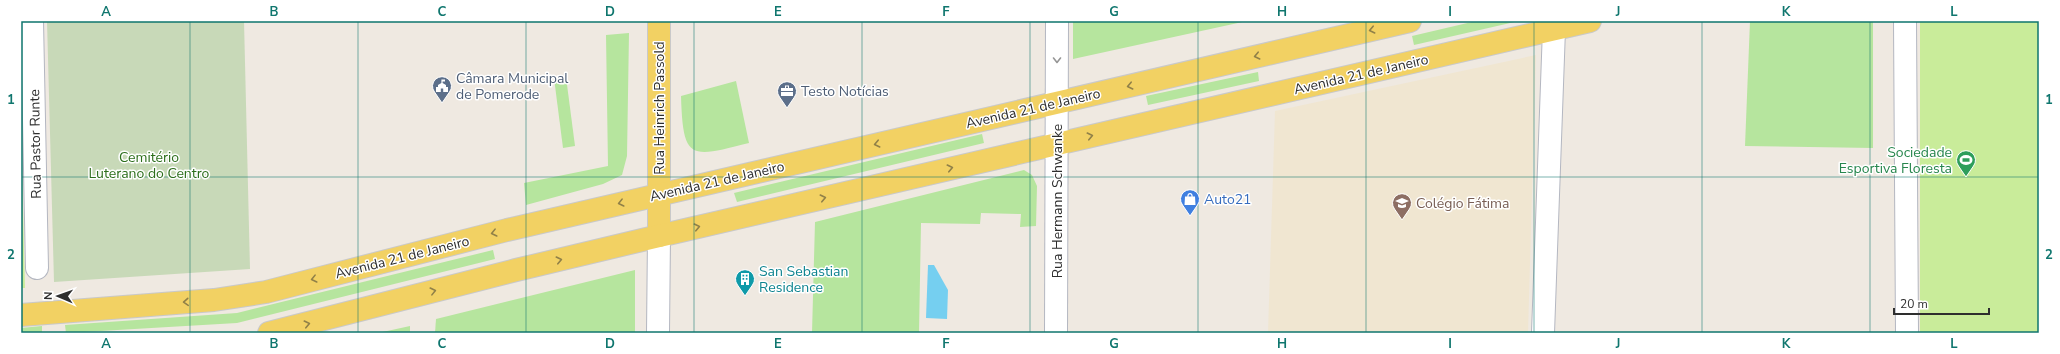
<svg xmlns="http://www.w3.org/2000/svg" width="2060" height="354" font-family="'Nunito Sans',sans-serif">
  <style>
    .education { fill: #f0e6d1 }
    .green { fill: #b6e59e }
    .cemetery { fill: #c8d9b8 }
    .pitch { fill: #c9ec9a }
    .water { fill: #75cff0 }
    .lines { fill: none; stroke-linecap: round; stroke-linejoin: round }
    .minor-casing { stroke: #b4b7c1; stroke-width: 24 }
    .major-casing { stroke: #c9c9c9; stroke-width: 24 }
    .minor { stroke: #fff; stroke-width: 22 }
    .major { stroke: #f2d163; stroke-width: 22 }
    .oneway { stroke: #908048 }
    .oneway2 { stroke: #969696 }
    .grid { fill: none; stroke: #0f766e; stroke-width: 1; stroke-opacity: 0.55 }
    .labels { text-anchor: middle; stroke-width: 3; stroke-linejoin: round; paint-order: stroke }
    .street-label { font-size: 14px; fill: #2e2e2e; stroke: #fff }
    .service-label { font-size: 14px; fill: #4e5e75; stroke: #fff; text-anchor: start }
    .leisure-label { font-size: 14px; fill: #27864d; stroke: #fff; text-anchor: end }
    .park-label { font-size: 14px; fill: #2c6e1b; stroke: #fff }
    .shop-label { font-size: 14px; fill: #366cbe; stroke: #fff; text-anchor: start }
    .education-label { font-size: 14px; fill: #785e54; stroke: #fff; text-anchor: start }
    .culture-label { font-size: 14px; fill: #0d838f; stroke: #fff; text-anchor: start }
    .neatline { fill: none; stroke: #0f766e; stroke-width: 1.5 }
    .grid-label { font-size: 13px; text-anchor: middle; font-weight: bold; fill: #0f766e }
  </style>
  <rect width="100%" height="100%" fill="#efe9e1"/>
  <polygon class="education" points="1536,55 1528,333 1268,333 1275,111"/>
  <g class="green">
    <polygon points="1073,21 1247,21 1073,59"/>
    <polygon points="1476,21 1519,21 1414,45 1412,36"/>
    <polygon points="1750,21 1873,21 1873,148 1745,146"/>
    <polygon points="629,33 627,156 622,175 603,184 526,205 524,183 608,166 606,35"/>
    <polygon points="1258,72 1259,81 1148,105 1146,96"/>
    <polygon points="566,77 575,146 563,148 554,78"/>
    <path d="M 736,81 L 749,143 C 690,158 683,161 681,96 Z"/>
    <polygon points="982,134 984,143 737,202 734,193"/>
    <polygon points="1024,170 1032,175 1037,186 1036,226 1020,227 1021,214 981,213 980,224 921,223 919,333 812,333 815,222"/>
    <polygon points="493,250 495,259 237,323 66,333 65,325 237,313"/>
    <polygon points="635,270 635,333 435,333 436,319"/>
    <polygon points="42,326 42,333 21,333 21,328"/>
    <polygon points="410,326 410,333 378,333"/>
  </g>
  <polygon class="cemetery" points="47,21 244,21 250,269 54,282"/>
  <g class="pitch">
    <rect x="1920" y="21" width="119" height="312"/>
    <polygon points="21,126 25,288 21,288"/>
  </g>
  <polygon class="water" points="928,265 934,265 948,290 947,319 926,318"/>
  <g class="lines">
    <g class="minor-casing">
      <g id="minor">
        <polyline points="32,21 37,268"/>
        <polyline points="1905,21 1907,333"/>
        <polyline points="658,333 659,236"/>
        <polyline points="1056,333 1057,21"/>
        <polyline points="1543,333 1554,29"/>
      </g>
    </g>
    <g class="major-casing">
      <g id="major">
        <polyline points="659,236 659,21"/>
        <polyline points="21,315 214,300 266,292 507,230 1410,21"/>
        <polyline points="269,333 516,270 659,236 1590,21"/>
      </g>
    </g>
    <use href="#minor" class="minor"/>
    <use href="#major" class="major"/>
  </g>
  <defs><path id="oneway-chevron" d="M-2-3.5L2.5 0L-2 3.5" fill="none" stroke-width="1.6" stroke-linecap="round" stroke-linejoin="round"/></defs>
  <g class="oneway">
    <use href="#oneway-chevron" transform="translate(1372 30) rotate(167)"/>
    <use href="#oneway-chevron" transform="translate(1257 56) rotate(167)"/>
    <use href="#oneway-chevron" transform="translate(1130 86) rotate(167)"/>
    <use href="#oneway-chevron" transform="translate(1090 136) rotate(-13)"/>
    <use href="#oneway-chevron" transform="translate(877 144) rotate(167)"/>
    <use href="#oneway-chevron" transform="translate(950 168) rotate(-13)"/>
    <use href="#oneway-chevron" transform="translate(823 198) rotate(-13)"/>
    <use href="#oneway-chevron" transform="translate(621 203) rotate(166)"/>
    <use href="#oneway-chevron" transform="translate(697 227) rotate(-13)"/>
    <use href="#oneway-chevron" transform="translate(494 233) rotate(166)"/>
    <use href="#oneway-chevron" transform="translate(559 260) rotate(-13)"/>
    <use href="#oneway-chevron" transform="translate(314 279) rotate(166)"/>
    <use href="#oneway-chevron" transform="translate(433 291) rotate(-14)"/>
    <use href="#oneway-chevron" transform="translate(186 302) rotate(176)"/>
    <use href="#oneway-chevron" transform="translate(307 324) rotate(-13)"/>
  </g>
  <use class="oneway2" href="#oneway-chevron" transform="translate(1057 60) rotate(90)"/>
  <path class="grid" d="M 190,21 L 190,333M 358,21 L 358,333M 526,21 L 526,333M 694,21 L 694,333M 862,21 L 862,333M 1030,21 L 1030,333M 1198,21 L 1198,333M 1366,21 L 1366,333M 1534,21 L 1534,333M 1702,21 L 1702,333M 1870,21 L 1870,333M 21,177 L 2039,177"/>
  <defs>
    <g id="civic-pin" transform="scale(1)"><path d="M0 17L-7.5 6A9.5 9.5 0 1 1 7.5 6Z" fill="#5c6f8a" stroke="#fff"/><path d="M-.6-6.5H3V-4.5H.6V-3L4-1V1h2V6H-6V1h2V-1L-.6-3ZM-1.2 2.5V6h2.4V2.5Z" fill="#fff"/></g>
    <g id="office-pin" transform="scale(1)"><path d="M0 17L-7.5 6A9.5 9.5 0 1 1 7.5 6Z" fill="#5c6f8a" stroke="#fff"/><path d="M-6-3h4V-5.5h4V-3h4V5H-6ZM-1-4.5V-3h2v-1.5ZM-6 0V1H6V0Z" fill="#fff"/></g>
    <g id="stadium-pin" transform="scale(1)"><path d="M0 17L-7.5 6A9.5 9.5 0 1 1 7.5 6Z" fill="#2e9e5b" stroke="#fff"/><path d="M0-5a6.5 5 0 1 0 0 10a6.5 5 0 1 0 0-10ZM-3.5-1.8h7v3.6h-7Z" fill="#fff"/></g>
    <g id="shop-pin" transform="scale(1)"><path d="M0 17L-7.5 6A9.5 9.5 0 1 1 7.5 6Z" fill="#3f7fe0" stroke="#fff"/><path d="M-5-2.5h2.3a2.7 3.5 0 0 1 5.4 0H5L5.5 6h-11ZM-1.5-2.5h3a1.5 2.3 0 0 0-3 0Z" fill="#fff"/></g>
    <g id="school-pin" transform="scale(1)"><path d="M0 17L-7.5 6A9.5 9.5 0 1 1 7.5 6Z" fill="#8d6e63" stroke="#fff"/><path d="M0-5L7-2L0 1L-7-2ZM-4 1L0 2.5L4 1V4Q0 6-4 4Z" fill="#fff"/></g>
    <g id="building-pin" transform="scale(1)"><path d="M0 17L-7.5 6A9.5 9.5 0 1 1 7.5 6Z" fill="#0f9aa8" stroke="#fff"/><path d="M-4-6H4V6H1V3H-1V6H-4ZM-2.5-4.3h1.7v1.8h-1.7ZM.8-4.3h1.7v1.8H.8ZM-2.5-1h1.7V.8h-1.7ZM.8-1h1.7V.8H.8Z" fill="#fff"/></g>
  </defs>
  <g fill-rule="evenodd">
    <use href="#civic-pin" x="442" y="86"/>
    <use href="#office-pin" x="787" y="91"/>
    <use href="#stadium-pin" x="1966" y="160"/>
    <use href="#shop-pin" x="1190" y="199"/>
    <use href="#school-pin" x="1402" y="203"/>
    <use href="#building-pin" x="745" y="279"/>
  </g>
  <g class="labels">
    <g class="street-label">
      <text transform="translate(1361 74) rotate(-13)" y="5">Avenida 21 de Janeiro</text>
      <text transform="translate(659 108) rotate(-90)" y="5">Rua Heinrich Passold</text>
      <text transform="translate(1033 108) rotate(-13)" y="5">Avenida 21 de Janeiro</text>
      <text transform="translate(35 144) rotate(-91)" y="5">Rua Pastor Runte</text>
      <text transform="translate(717 181) rotate(-13)" y="5">Avenida 21 de Janeiro</text>
      <text transform="translate(1057 201) rotate(-90)" y="5">Rua Hermann Schwanke</text>
      <text transform="translate(402 257) rotate(-14)" y="5">Avenida 21 de Janeiro</text>
    </g>
    <g class="service-label">
      <text x="456" y="83">Câmara Municipal<tspan x="456" dy="16">de Pomerode</tspan></text>
      <text x="801" y="96">Testo Notícias</text>
    </g>
    <g class="leisure-label">
      <text x="1952" y="157">Sociedade<tspan x="1952" dy="16">Esportiva Floresta</tspan></text>
    </g>
    <g class="park-label">
      <text x="149" y="162">Cemitério<tspan x="149" dy="16">Luterano do Centro</tspan></text>
    </g>
    <g class="shop-label">
      <text x="1204" y="204">Auto21</text>
    </g>
    <g class="education-label">
      <text x="1416" y="208">Colégio Fátima</text>
    </g>
    <g class="culture-label">
      <text x="759" y="276">San Sebastian<tspan x="759" dy="16">Residence</tspan></text>
    </g>
  </g>
  <rect width="2060" height="354" fill="none" stroke="#ffffff" stroke-width="44"/>
  <g transform="translate(58 296) rotate(272)" stroke="#ffffff" stroke-width="3" paint-order="stroke">
  <path d="M0-3L7 15L0 10L-7 15Z" fill="#2e2e2e"/>
  <text y="-6" font-size="11" font-weight="bold" text-anchor="middle" fill="#2e2e2e">N</text>
  </g>
  <path d="M1894 308v6h95v-6" fill="none" stroke="#2e2e2e" stroke-width="2"/>
  <text x="1900" y="308" font-size="12" fill="#2e2e2e" stroke="#ffffff" stroke-width="3" paint-order="stroke">20 m</text>
  <rect x="22" y="22" width="2016" height="310" class="neatline"/>
  <g class="grid-label">
    <text x="106" y="16">A</text>
    <text x="274" y="16">B</text>
    <text x="442" y="16">C</text>
    <text x="610" y="16">D</text>
    <text x="778" y="16">E</text>
    <text x="946" y="16">F</text>
    <text x="1114" y="16">G</text>
    <text x="1282" y="16">H</text>
    <text x="1450" y="16">I</text>
    <text x="1618" y="16">J</text>
    <text x="1786" y="16">K</text>
    <text x="1954" y="16">L</text>
    <text x="11" y="104">1</text>
    <text x="2049" y="104">1</text>
    <text x="11" y="259">2</text>
    <text x="2049" y="259">2</text>
    <text x="106" y="348">A</text>
    <text x="274" y="348">B</text>
    <text x="442" y="348">C</text>
    <text x="610" y="348">D</text>
    <text x="778" y="348">E</text>
    <text x="946" y="348">F</text>
    <text x="1114" y="348">G</text>
    <text x="1282" y="348">H</text>
    <text x="1450" y="348">I</text>
    <text x="1618" y="348">J</text>
    <text x="1786" y="348">K</text>
    <text x="1954" y="348">L</text>
  </g>
</svg>
